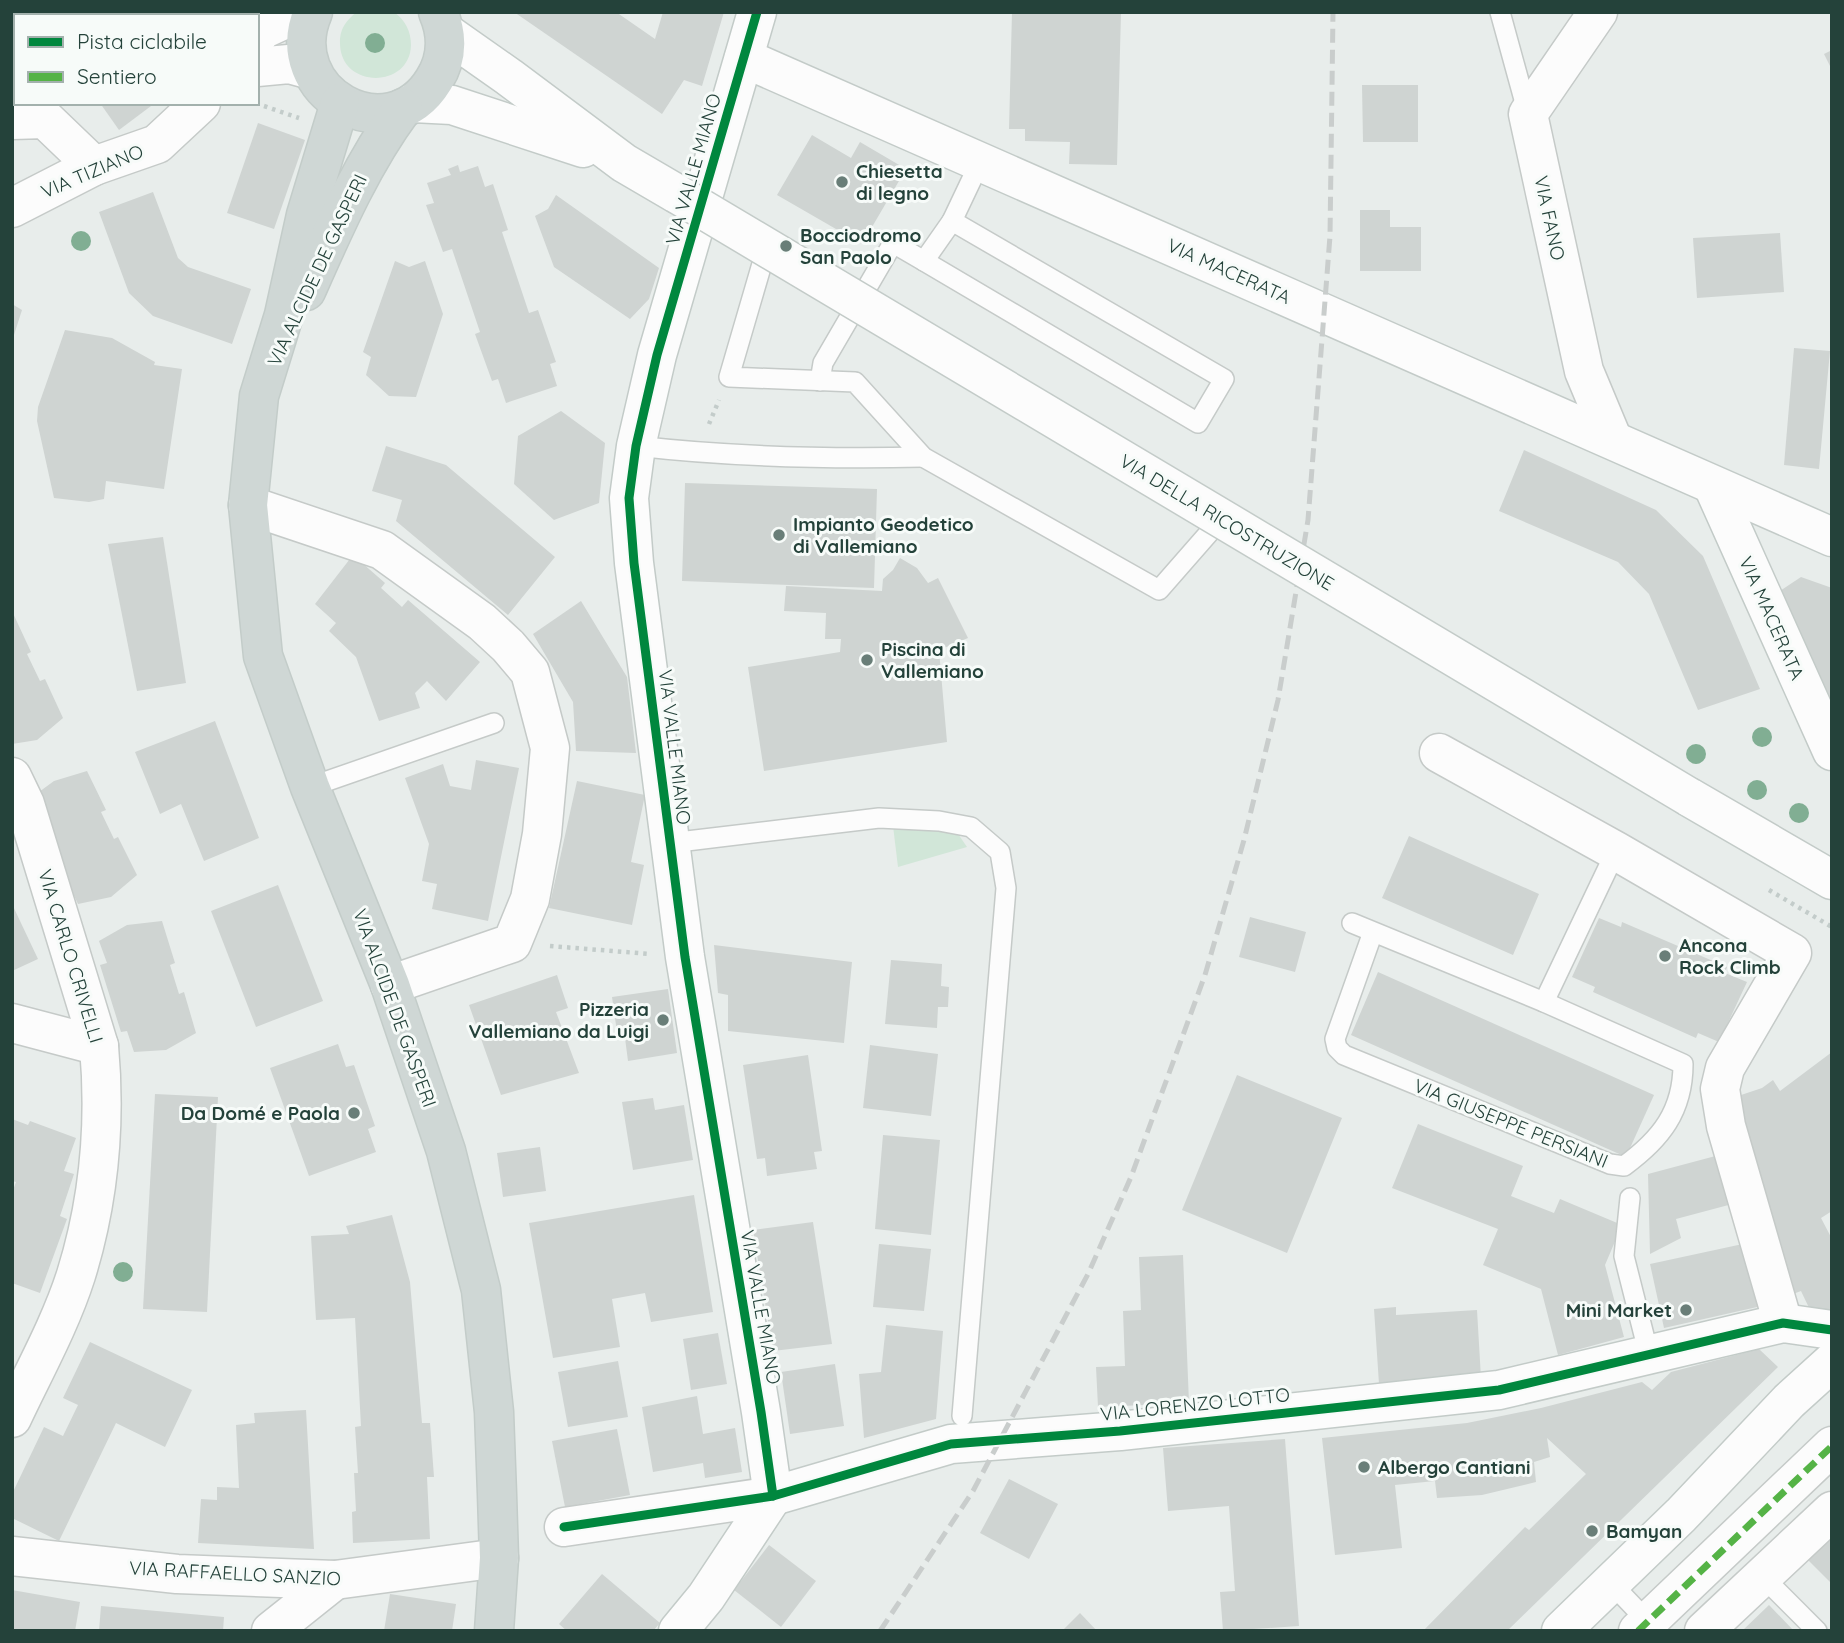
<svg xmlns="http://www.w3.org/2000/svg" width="1844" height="1643" font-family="Quicksand,sans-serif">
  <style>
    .green { fill: #d1e6d8 }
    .building { fill: #cfd4d2 }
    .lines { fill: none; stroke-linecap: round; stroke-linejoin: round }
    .lane-casing { stroke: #c5cac8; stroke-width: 22 }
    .street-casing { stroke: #c5cac8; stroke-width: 41 }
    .secondary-casing { stroke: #c3cbc8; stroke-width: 41 }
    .primary-casing { stroke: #c3ccc9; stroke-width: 41 }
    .path { stroke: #c3ccca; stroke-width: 4.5; stroke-dasharray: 3.5 5; stroke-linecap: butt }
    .lane { stroke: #fcfcfc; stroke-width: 19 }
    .street { stroke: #fcfcfc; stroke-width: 38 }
    .secondary { stroke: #fcfcfc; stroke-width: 38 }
    .primary { stroke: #cfd7d5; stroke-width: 38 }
    .rail { stroke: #c9cdcc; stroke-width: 5; stroke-dasharray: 14 7; stroke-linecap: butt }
    .secondary-bridge-casing { stroke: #c3cbc8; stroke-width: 41; stroke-linecap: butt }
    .secondary-bridge { stroke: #fcfcfc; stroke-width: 38 }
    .quiet { stroke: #55b346; stroke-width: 7; stroke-dasharray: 14 7; stroke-linecap: butt }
    .cycleway-casing { stroke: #f7fbf9; stroke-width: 13 }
    .cycleway { stroke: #00873e; stroke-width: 9 }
    .tree { fill: #81ae93 }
    .poi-dot { fill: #697e78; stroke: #f7fbf9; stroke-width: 2.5 }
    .labels { text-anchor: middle; stroke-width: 6; stroke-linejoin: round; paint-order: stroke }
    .street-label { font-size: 19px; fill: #24423a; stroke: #f7fbf9 }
    .poi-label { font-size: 19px; font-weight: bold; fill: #24423a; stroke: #f7fbf9; text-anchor: start }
  </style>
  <rect width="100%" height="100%" fill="#e8edeb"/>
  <g class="green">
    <path d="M 357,12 L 394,12 C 405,20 411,31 411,45 C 410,89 341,89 340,44 C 339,30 346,20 357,12 Z"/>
    <polygon points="893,826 954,828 967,847 898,867"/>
  </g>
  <g class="building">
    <polygon points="12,12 72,12 70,16 16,16 16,60 12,58"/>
    <polygon points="171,12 242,12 240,16 169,16"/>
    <polygon points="514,12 616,12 655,39 663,12 724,12 702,86 684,80 662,114"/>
    <polygon points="1012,12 1121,12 1117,165 1069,164 1070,142 1025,141 1025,129 1009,129"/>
    <polygon points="1832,50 1832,70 1824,54"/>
    <polygon points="1362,85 1418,85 1418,142 1363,142"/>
    <polygon points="100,103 155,103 119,130"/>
    <polygon points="258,123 305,140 274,229 227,213"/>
    <polygon points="812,135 851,158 860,142 906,169 862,244 777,195"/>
    <polygon points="458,165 460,172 478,166 485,187 493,184 508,230 502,232 529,313 538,310 556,362 550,364 557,386 506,403 498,379 492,381 475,334 480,332 452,249 443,252 426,205 434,203 427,183 451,175 448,169"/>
    <polygon points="153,192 178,258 188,267 251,289 232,344 153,316 129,293 99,212"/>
    <polygon points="556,195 659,268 649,299 630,319 554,267 535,216 548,209"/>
    <polygon points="1360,210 1390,210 1390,227 1421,227 1421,271 1360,271"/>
    <polygon points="1780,233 1784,292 1697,298 1693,238"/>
    <polygon points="395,261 409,267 425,261 443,314 416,397 389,396 366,375 371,357 363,352"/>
    <polygon points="12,304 22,310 13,338 12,338"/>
    <polygon points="65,330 112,338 155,362 154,365 182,369 164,489 106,481 104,499 89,502 54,498 37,421 38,407"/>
    <polygon points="1794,348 1830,351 1819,469 1784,465"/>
    <polygon points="561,411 605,443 599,503 554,520 514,484 518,436"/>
    <polygon points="386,446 446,465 555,557 508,615 396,521 402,500 372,491"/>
    <polygon points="1524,450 1656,510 1703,556 1760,689 1698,710 1649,594 1618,562 1499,511"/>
    <polygon points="685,483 877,489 874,588 682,581"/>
    <polygon points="163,537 186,683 137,691 108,544"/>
    <polygon points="353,555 385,583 381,588 402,607 408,600 480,662 446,701 427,681 415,693 420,708 379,721 356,657 329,631 336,623 315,604"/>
    <polygon points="900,558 917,568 928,583 938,578 968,638 939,650 947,742 764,771 748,667 840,652 841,639 825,639 826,613 784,611 786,586 882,591 883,579 893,570"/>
    <polygon points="1801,577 1832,588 1832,719 1777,593"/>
    <polygon points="581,601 627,677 636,753 576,751 573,702 533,634"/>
    <polygon points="12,611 31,652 27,654 40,681 45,679 63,718 37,740 12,744"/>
    <polygon points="215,721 259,838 204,861 181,804 160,814 135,752"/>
    <polygon points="476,760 519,768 488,921 432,909 437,884 422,881 429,844 405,778 443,764 450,786 471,790"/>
    <polygon points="87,771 106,810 101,812 114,839 118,837 137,875 111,897 78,904 28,800 54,781"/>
    <polygon points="577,781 645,795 631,862 644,865 632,925 549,908"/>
    <polygon points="1409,836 1539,894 1513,955 1382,898"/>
    <polygon points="278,885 323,1001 256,1027 211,911"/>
    <polygon points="12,904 38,959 12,971"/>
    <polygon points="1250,917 1306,932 1295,972 1239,957"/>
    <polygon points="1599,918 1621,927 1622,922 1727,967 1725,973 1747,982 1719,1042 1698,1033 1696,1038 1593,992 1595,987 1572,977"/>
    <polygon points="162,921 175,963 170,965 179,994 184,992 196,1033 166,1050 134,1052 127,1031 121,1032 100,965 107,963 99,941 127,925"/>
    <polygon points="714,945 852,962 844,1043 728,1031 728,995 718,993"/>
    <polygon points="891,960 942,964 941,986 949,987 948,1007 938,1007 937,1028 885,1024"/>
    <polygon points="1378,972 1654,1095 1626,1157 1351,1035"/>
    <polygon points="557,975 568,1008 556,1012 579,1073 501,1095 469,1005"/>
    <polygon points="668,989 677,1053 628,1061 625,1038 618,1039 612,997"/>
    <polygon points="338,1044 346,1067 354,1065 375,1126 368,1129 376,1152 309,1176 270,1068"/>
    <polygon points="870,1045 938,1054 931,1116 863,1108"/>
    <polygon points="1832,1052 1832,1211 1821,1218 1832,1239 1832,1309 1812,1314 1801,1291 1785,1297 1732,1098 1762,1088 1773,1080 1780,1091"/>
    <polygon points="808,1055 822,1151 814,1152 817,1169 767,1176 765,1158 757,1159 743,1065"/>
    <polygon points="1237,1075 1342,1118 1287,1253 1182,1210"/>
    <polygon points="155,1094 218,1097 207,1312 143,1309"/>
    <polygon points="653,1098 655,1110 684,1105 693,1160 633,1170 622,1102"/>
    <polygon points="12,1119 28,1125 30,1121 76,1138 64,1171 74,1174 60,1216 67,1219 40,1293 12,1283 12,1193 16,1182 12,1181"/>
    <polygon points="1418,1124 1523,1166 1511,1196 1554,1213 1560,1199 1622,1225 1605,1265 1624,1337 1558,1355 1541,1289 1483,1265 1498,1229 1392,1188"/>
    <polygon points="883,1135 940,1140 931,1235 875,1229"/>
    <polygon points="540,1147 546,1191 503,1197 497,1153"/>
    <polygon points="1723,1154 1736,1203 1676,1219 1681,1238 1650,1254 1648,1174"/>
    <polygon points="694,1195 713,1312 651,1322 645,1293 612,1299 620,1347 553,1358 529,1223"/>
    <polygon points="392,1215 410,1282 422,1423 430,1423 434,1477 427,1477 430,1539 353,1543 352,1512 356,1511 354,1473 358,1473 355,1427 361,1426 355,1318 316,1320 311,1236 349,1234 346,1226"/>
    <polygon points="813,1222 832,1344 773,1351 753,1230"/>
    <polygon points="1752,1242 1766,1305 1664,1328 1650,1264"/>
    <polygon points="879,1244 931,1249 924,1311 873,1307"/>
    <polygon points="1183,1255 1189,1403 1098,1407 1096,1367 1125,1366 1123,1311 1141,1310 1139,1257"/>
    <polygon points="1396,1307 1396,1315 1477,1310 1481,1378 1379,1384 1374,1309"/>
    <polygon points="886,1325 943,1331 936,1419 864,1438 859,1374 881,1372"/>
    <polygon points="718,1333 727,1384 691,1390 683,1339"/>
    <polygon points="90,1342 192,1390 165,1447 116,1423 59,1541 12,1518 12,1494 44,1427 63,1436 78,1405 63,1398"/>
    <polygon points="1759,1349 1778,1367 1507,1631 1423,1631 1525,1527 1529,1530 1586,1474 1547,1438 1550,1457 1534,1462 1536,1482 1482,1495 1437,1498 1435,1481 1395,1485 1402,1548 1335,1555 1322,1438 1467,1423 1541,1408 1642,1382 1652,1390 1671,1372"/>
    <polygon points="618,1361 628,1417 568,1427 558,1372"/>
    <polygon points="835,1364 844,1426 790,1434 781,1372"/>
    <polygon points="697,1396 703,1434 735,1428 742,1472 705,1478 703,1463 653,1472 642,1407"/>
    <polygon points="306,1410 314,1549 198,1543 201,1499 217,1500 217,1487 239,1488 236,1425 255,1423 254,1413"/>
    <polygon points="617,1429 630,1495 565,1507 552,1441"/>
    <polygon points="1285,1439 1299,1626 1223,1631 1220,1592 1235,1591 1229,1506 1168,1511 1163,1448"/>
    <polygon points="1009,1479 1058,1504 1029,1559 980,1533"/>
    <polygon points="1832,1536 1832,1584 1808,1560"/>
    <polygon points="769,1545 816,1581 781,1627 734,1590"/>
    <polygon points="602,1574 660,1623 653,1631 567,1631 559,1624"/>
    <polygon points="12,1590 80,1602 75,1631 12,1631"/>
    <polygon points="390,1594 456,1604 452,1631 384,1631"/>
    <polygon points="1769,1605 1794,1631 1742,1631"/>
    <polygon points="101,1606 224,1617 223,1631 99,1631"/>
    <polygon points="1080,1613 1097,1631 1062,1631"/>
  </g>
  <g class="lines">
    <g class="lane-casing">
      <g id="lane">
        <polyline points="1500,12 1528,114"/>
        <polyline points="764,257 729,377 855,382 923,457 1159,590 1222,518 1217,515"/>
        <polyline points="924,261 1198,423 1224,379 952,221"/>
        <polyline points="820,381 823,363 893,243 924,261 952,221 980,162"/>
        <path d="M 636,446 C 731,457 828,459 923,457"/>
        <polyline points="310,787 494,723"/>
        <polyline points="670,843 879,818 939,821 971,827 1000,852 1006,888 962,1416"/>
        <path d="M 1352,923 L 1544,1002 L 1683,1064 C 1683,1111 1661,1139 1624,1166 L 1610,1164 L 1344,1055 L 1337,1048 L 1335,1039 L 1373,932"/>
        <polyline points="1544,1002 1616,851"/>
        <polyline points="1630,1198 1624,1256 1649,1355"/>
        <polyline points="1762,1576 1817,1631"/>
        <polyline points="1611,1583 1651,1625"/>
      </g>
    </g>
    <g class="street-casing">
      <g id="street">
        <polyline points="1598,12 1528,114 1584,371 1612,438"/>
        <polyline points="115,16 117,12"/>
        <polyline points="257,37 262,30 301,12"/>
        <polyline points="257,67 289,64 311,70"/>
        <polyline points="12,120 45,119 94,166"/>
        <polyline points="12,208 94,166 157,144 201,103"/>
        <polyline points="248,505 382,550 482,622 508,646 530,672 550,748 542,834 530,899 512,943 390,985"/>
        <polyline points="1439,753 1616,851 1792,953 1725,1068 1720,1089 1726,1126 1783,1323"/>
        <path d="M 12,777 L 25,804 L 99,1046 C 106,1124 99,1201 76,1275 C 60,1325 34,1371 12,1418"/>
        <polyline points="12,1023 99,1046"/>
        <polyline points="564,1527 773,1496"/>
        <polyline points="12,1556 177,1574 335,1580 499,1558"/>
        <polyline points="271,1631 335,1580"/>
        <polyline points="1638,1631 1832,1446"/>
        <polyline points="1704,1631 1832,1511"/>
      </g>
    </g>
    <g class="secondary-casing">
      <g id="secondary">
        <polyline points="757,12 657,355 636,446 629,498 634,563 685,957 761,1412 773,1496"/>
        <polyline points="445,32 509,77 624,163 677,194"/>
        <polyline points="744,58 1832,537"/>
        <polyline points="413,103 452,105 583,148"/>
        <polyline points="1713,486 1832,751"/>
        <polyline points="1689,797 1832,880"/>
        <polyline points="773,1496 951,1444 1120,1431 1499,1390 1783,1323 1832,1330"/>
        <polyline points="678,1631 706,1597 773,1496"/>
        <polyline points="1561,1631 1681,1515 1789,1401 1832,1362"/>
      </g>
    </g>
    <g class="primary-casing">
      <g id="primary">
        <path d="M 313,12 C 278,93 389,154 434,80 C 448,58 448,35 438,12"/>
        <polyline points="340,103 306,215 284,315 259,396 248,505 263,656 310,787 390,985 446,1151 481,1290 494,1412 497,1494 499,1558 494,1631"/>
        <path d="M 306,291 C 334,228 362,163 403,108"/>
      </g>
    </g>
    <g class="path">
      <polyline points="264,106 299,118"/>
      <polyline points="709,424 719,400"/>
      <polyline points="1769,890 1832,927"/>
      <polyline points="550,946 650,954"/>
    </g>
    <use href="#lane" class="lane"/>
    <use href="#street" class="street"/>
    <use href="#secondary" class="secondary"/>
    <use href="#primary" class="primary"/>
    <polyline class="rail" points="880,1631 973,1491 1088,1274 1131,1177 1205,975 1244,840 1278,700 1308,520 1330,236 1333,12"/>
    <g class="secondary-bridge-casing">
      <polyline id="secondary-bridge" points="677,194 1689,797"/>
    </g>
    <use href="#secondary-bridge" class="secondary-bridge"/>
    <polyline class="quiet" points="1638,1631 1832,1446"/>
    <g class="cycleway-casing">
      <g id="cycleway">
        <polyline points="757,12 657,355 636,446 629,498 634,563 685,957 761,1412 773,1496"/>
        <polyline points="564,1527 773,1496 951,1444 1120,1431 1499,1390 1783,1323 1832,1330"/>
      </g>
    </g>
    <use href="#cycleway" class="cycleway"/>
  </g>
  <g class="tree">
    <circle cx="375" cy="43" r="10"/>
    <circle cx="81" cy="241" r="10"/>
    <circle cx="1762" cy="737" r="10"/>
    <circle cx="1696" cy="754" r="10"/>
    <circle cx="1757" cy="790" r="10"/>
    <circle cx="1799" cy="813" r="10"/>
    <circle cx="123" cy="1272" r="10"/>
  </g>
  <g class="poi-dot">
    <circle cx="842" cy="182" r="7"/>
    <circle cx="786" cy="246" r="7"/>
    <circle cx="779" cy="535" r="7"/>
    <circle cx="867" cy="660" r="7"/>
    <circle cx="1665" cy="956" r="7"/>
    <circle cx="663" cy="1020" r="7"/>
    <circle cx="354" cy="1113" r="7"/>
    <circle cx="1686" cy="1310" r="7"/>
    <circle cx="1364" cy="1467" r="7"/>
    <circle cx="1592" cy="1531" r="7"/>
  </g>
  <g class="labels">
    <g class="street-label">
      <text transform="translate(693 169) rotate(-74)" y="7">VIA VALLE MIANO</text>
      <text transform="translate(92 171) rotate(-23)" y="7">VIA TIZIANO</text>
      <text transform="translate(1550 218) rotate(78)" y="7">VIA FANO</text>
      <text transform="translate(317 270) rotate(-65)" y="7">VIA ALCIDE DE GASPERI</text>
      <text transform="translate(1229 271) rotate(24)" y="7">VIA MACERATA</text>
      <text transform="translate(1227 522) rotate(31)" y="7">VIA DELLA RICOSTRUZIONE</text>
      <text transform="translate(1772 618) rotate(66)" y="7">VIA MACERATA</text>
      <text transform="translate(675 747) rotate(83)" y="7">VIA VALLE MIANO</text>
      <text transform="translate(71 956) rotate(73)" y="7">VIA CARLO CRIVELLI</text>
      <text transform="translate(395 1008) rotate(70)" y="7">VIA ALCIDE DE GASPERI</text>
      <text transform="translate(1511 1123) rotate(22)" y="7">VIA GIUSEPPE PERSIANI</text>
      <text transform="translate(761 1307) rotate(80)" y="7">VIA VALLE MIANO</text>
      <text transform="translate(1195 1404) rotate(-6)" y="7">VIA LORENZO LOTTO</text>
      <text transform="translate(235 1573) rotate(3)" y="7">VIA RAFFAELLO SANZIO</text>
    </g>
    <g class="poi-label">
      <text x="856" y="178">Chiesetta<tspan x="856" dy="22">di legno</tspan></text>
      <text x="800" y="242">Bocciodromo<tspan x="800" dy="22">San Paolo</tspan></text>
      <text x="793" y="531">Impianto Geodetico<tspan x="793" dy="22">di Vallemiano</tspan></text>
      <text x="881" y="656">Piscina di<tspan x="881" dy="22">Vallemiano</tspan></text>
      <text x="1679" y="952">Ancona<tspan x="1679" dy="22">Rock Climb</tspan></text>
      <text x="649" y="1016" text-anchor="end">Pizzeria<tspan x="649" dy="22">Vallemiano da Luigi</tspan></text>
      <text x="340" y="1120" text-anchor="end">Da Domé e Paola</text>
      <text x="1672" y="1317" text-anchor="end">Mini Market</text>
      <text x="1378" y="1474">Albergo Cantiani</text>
      <text x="1606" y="1538">Bamyan</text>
    </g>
  </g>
  <rect width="1844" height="1643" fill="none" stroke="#24423a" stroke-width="28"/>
  <rect x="14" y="14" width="245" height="91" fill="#f7fbf9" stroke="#a3b1ad" stroke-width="2"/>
  <rect x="28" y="37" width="35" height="10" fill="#00873e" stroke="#a3b1ad" stroke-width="2"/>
  <text x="77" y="49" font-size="21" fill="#24423a">Pista ciclabile</text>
  <rect x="28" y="72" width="35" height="10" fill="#55b346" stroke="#a3b1ad" stroke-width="2"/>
  <text x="77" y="84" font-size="21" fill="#24423a">Sentiero</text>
</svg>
